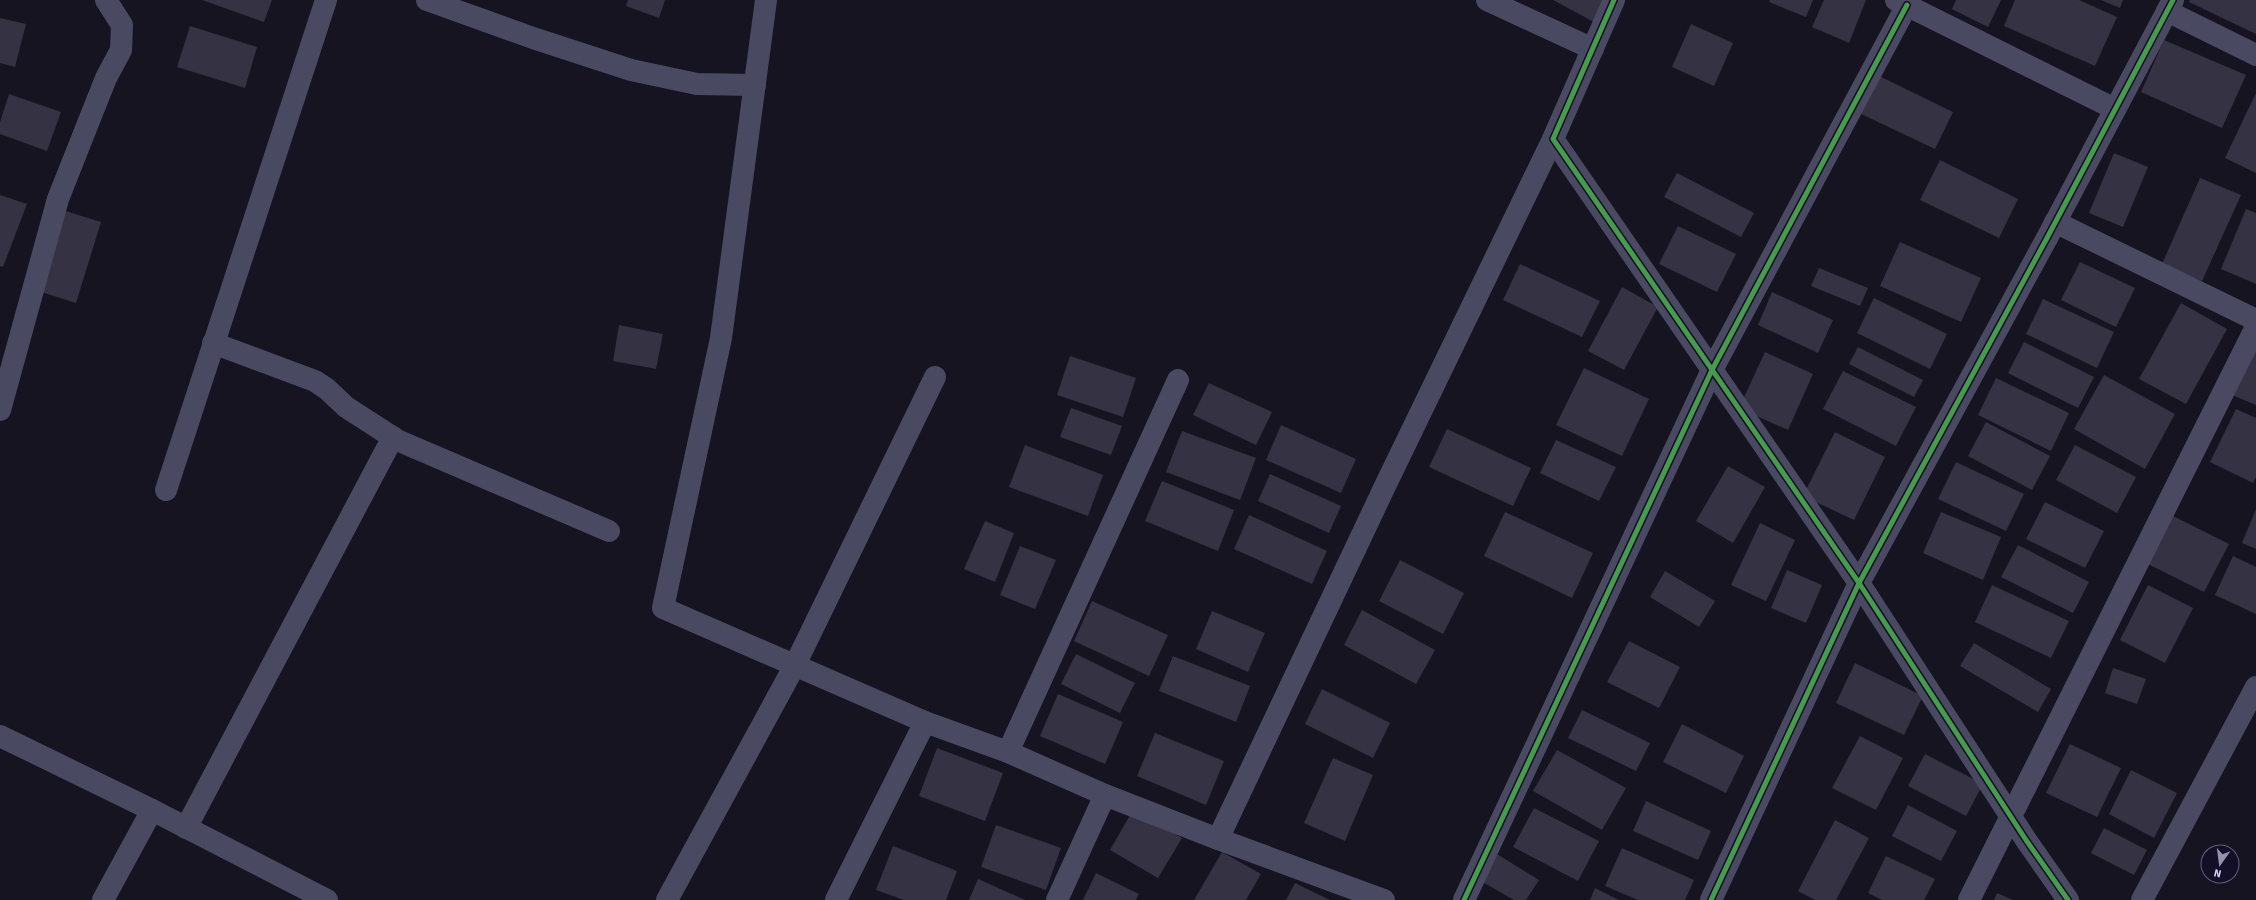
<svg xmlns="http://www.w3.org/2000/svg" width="2256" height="900" font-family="'Source Sans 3',sans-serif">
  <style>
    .building { fill: #343243 }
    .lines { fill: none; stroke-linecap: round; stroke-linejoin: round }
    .minor { stroke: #4a4962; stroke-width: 22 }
    .cycleway-casing { stroke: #130f26; stroke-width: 8 }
    .cycleway { stroke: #469c4c; stroke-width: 5 }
  </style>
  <rect width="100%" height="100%" fill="#161421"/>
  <g class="building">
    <polygon points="202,0 272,0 264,22"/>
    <polygon points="628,0 665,0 659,18 626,6"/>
    <polygon points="1553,0 1606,0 1594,22"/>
    <polygon points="1770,0 1813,0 1806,17 1769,2"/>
    <polygon points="1824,0 1866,0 1849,43 1812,27"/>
    <polygon points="1956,0 2001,0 1988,27 1952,9"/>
    <polygon points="2015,0 2079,0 2117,17 2095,66 2004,26"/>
    <polygon points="2101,0 2123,0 2120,8"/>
    <polygon points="2190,0 2256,0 2256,34 2189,2"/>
    <polygon points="0,18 26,24 15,67 0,63"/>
    <polygon points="1691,24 1733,43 1714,86 1672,67"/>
    <polygon points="190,26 257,47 245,88 177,67"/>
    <polygon points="2164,40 2246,75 2222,128 2141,92"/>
    <polygon points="1875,74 1953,112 1935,149 1857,112"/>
    <polygon points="2256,93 2256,173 2225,158"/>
    <polygon points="9,94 61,112 47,151 0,134 0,122"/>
    <polygon points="2114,153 2148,167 2123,227 2089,213"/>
    <polygon points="1940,160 2018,199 1999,238 1920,200"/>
    <polygon points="1677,173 1754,213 1741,237 1664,197"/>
    <polygon points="2200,178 2241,195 2202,281 2162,264"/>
    <polygon points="0,195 27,204 3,267 0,266"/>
    <polygon points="59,209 101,222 76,303 35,290"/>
    <polygon points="2246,209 2256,213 2256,284 2221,269"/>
    <polygon points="1678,226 1736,254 1717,292 1659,264"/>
    <polygon points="1900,242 1981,278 1961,322 1880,286"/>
    <polygon points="2080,262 2135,288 2116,327 2061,300"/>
    <polygon points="1520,264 1600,301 1582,337 1503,300"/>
    <polygon points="1819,268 1868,288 1860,306 1811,286"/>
    <polygon points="1622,287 1658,307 1624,370 1588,351"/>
    <polygon points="1772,292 1833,320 1818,353 1758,325"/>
    <polygon points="1874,298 1947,334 1930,369 1857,333"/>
    <polygon points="2043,299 2114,332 2097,368 2026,334"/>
    <polygon points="2181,303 2227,329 2186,404 2139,379"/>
    <polygon points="619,325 663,334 656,369 613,361"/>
    <polygon points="2256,340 2256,405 2232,395"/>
    <polygon points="2024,342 2094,377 2078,408 2008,373"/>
    <polygon points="1858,347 1923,380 1914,397 1849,364"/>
    <polygon points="1765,352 1813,374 1788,430 1739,408"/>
    <polygon points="1070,356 1136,378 1123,417 1057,395"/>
    <polygon points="1584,368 1649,399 1622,456 1556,425"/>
    <polygon points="1843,371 1916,407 1896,446 1823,409"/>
    <polygon points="2104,375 2175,414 2145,469 2074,429"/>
    <polygon points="1996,378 2069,413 2051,451 1978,415"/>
    <polygon points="1209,383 1272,412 1256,445 1193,415"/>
    <polygon points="1071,408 1122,426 1111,455 1060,437"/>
    <polygon points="2236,409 2256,418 2256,477 2253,483 2210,462"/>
    <polygon points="1986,422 2050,456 2032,490 1968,456"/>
    <polygon points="1281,425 1356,459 1341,493 1266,460"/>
    <polygon points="1447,429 1531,468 1513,506 1429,467"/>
    <polygon points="1182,431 1256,458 1240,500 1166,472"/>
    <polygon points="1835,432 1885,457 1854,520 1803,496"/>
    <polygon points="1556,440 1616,467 1599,501 1540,473"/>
    <polygon points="1025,445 1103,475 1088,516 1009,487"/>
    <polygon points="2075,445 2136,477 2117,513 2056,480"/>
    <polygon points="1956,462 2024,494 2006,531 1938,499"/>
    <polygon points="1728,466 1765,487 1733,543 1696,521"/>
    <polygon points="1270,474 1341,506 1329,533 1258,501"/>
    <polygon points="1162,481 1234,510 1218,551 1145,521"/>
    <polygon points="2045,502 2104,531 2085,568 2026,539"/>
    <polygon points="2256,509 2256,549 2242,543"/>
    <polygon points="1505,512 1593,553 1572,598 1484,556"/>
    <polygon points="1941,512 2001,537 1983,580 1923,553"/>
    <polygon points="1249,515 1327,551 1312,584 1234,549"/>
    <polygon points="2171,515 2229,544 2204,592 2146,563"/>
    <polygon points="985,521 1014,533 995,582 964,569"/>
    <polygon points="1760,523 1795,540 1766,601 1731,585"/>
    <polygon points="2018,545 2089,582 2073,613 2001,577"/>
    <polygon points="1020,546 1056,560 1035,609 1000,595"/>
    <polygon points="2233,556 2256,567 2256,614 2215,595"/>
    <polygon points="1400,560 1464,593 1443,634 1379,601"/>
    <polygon points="1787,570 1822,585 1806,623 1771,608"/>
    <polygon points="1665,571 1715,601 1699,627 1650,597"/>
    <polygon points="1992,585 2069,621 2051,658 1975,622"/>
    <polygon points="2148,585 2193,608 2165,663 2120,640"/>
    <polygon points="1092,601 1168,635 1149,676 1074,641"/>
    <polygon points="1362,610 1435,650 1416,684 1344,645"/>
    <polygon points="1212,611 1265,633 1248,672 1196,649"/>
    <polygon points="1629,641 1680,667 1659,708 1607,682"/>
    <polygon points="1974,643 2051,689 2038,712 1960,666"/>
    <polygon points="1076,654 1135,683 1120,713 1061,684"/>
    <polygon points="1173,656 1250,686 1236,722 1159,691"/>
    <polygon points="1855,663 1923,696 1904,735 1836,703"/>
    <polygon points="2113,668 2146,679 2137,704 2105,693"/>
    <polygon points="1322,689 1390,723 1373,758 1305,724"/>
    <polygon points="1058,694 1123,722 1105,764 1040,736"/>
    <polygon points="1582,710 1650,743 1636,771 1568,738"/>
    <polygon points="1682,724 1744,756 1726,793 1663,762"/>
    <polygon points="1155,733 1224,761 1206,805 1137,776"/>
    <polygon points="1860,736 1903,758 1876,810 1832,788"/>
    <polygon points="2070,744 2121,768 2097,817 2046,793"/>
    <polygon points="937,748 1003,773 985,821 919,796"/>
    <polygon points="1557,750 1626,788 1602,830 1533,791"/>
    <polygon points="1925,754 1983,784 1966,816 1908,786"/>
    <polygon points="1333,758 1373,775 1345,841 1304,823"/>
    <polygon points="2131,770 2177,793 2154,838 2109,814"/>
    <polygon points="1646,801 1711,831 1698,860 1633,831"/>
    <polygon points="1908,805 1957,831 1941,861 1892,836"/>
    <polygon points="1534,808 1599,841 1578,881 1513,847"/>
    <polygon points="1133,810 1182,838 1158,878 1110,850"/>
    <polygon points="1835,820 1869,838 1836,900 1815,900 1798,891"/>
    <polygon points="996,825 1061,848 1046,890 981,867"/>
    <polygon points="2104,828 2147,850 2134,875 2091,853"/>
    <polygon points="893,846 957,871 946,900 904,900 876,890"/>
    <polygon points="1622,848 1694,880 1685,900 1638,900 1605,886"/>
    <polygon points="1222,852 1261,874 1246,900 1194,900"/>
    <polygon points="1495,853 1539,880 1526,900 1514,900 1479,880"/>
    <polygon points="1886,856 1935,879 1924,900 1882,900 1868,893"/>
    <polygon points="1096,873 1139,894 1136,900 1083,900"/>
    <polygon points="978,879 1025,900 969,900"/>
    <polygon points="1295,883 1330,900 1286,900"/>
    <polygon points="1595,888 1619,900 1590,900"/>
    <polygon points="1997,893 2013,900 1994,900"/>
  </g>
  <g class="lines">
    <g class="minor">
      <polyline points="427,0 533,38 631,70 697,84 755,85"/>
      <polyline points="766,0 721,338 663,608 925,722"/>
      <polyline points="1487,0 1593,49"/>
      <polyline points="1614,0 1553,139 1859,583 1711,900"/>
      <polyline points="1896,0 2115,109"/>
      <polyline points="2167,11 2256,55"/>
      <polyline points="2055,222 2256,320"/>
      <polyline points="213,343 315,381 327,389 346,407 397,440 609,531"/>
      <polyline points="0,410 58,199 106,78 121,50 122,25 106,0"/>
      <polyline points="166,490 326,0"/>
      <polyline points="0,736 152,810"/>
      <polyline points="1008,752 1178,380"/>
      <polyline points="186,828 393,437"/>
      <polyline points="103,900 152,810 327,900"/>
      <polyline points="667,900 795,665 935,377"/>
      <polyline points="836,900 925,722 1008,752 1105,795"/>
      <polyline points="1057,900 1105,795 1218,839"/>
      <polyline points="1384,900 1218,839 1386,484 1553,139"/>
      <polyline points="1464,900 1712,370 1907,5"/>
      <polyline points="1969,900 2256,327"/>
      <polyline points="2068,900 2026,840 1859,583 2047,238 2173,0"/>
      <polyline points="2142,900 2256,687"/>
    </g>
    <g class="cycleway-casing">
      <g id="cycleway">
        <polyline points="1614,0 1553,139 1859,583 1711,900"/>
        <polyline points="1464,900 1712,370 1907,5"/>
        <polyline points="2068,900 2026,840 1859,583 2047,238 2173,0"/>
      </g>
    </g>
    <use href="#cycleway" class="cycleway"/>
  </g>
  <g transform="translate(2220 864) rotate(194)"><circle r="19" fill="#130f26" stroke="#625e7d"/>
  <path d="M0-3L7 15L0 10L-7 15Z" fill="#9591b1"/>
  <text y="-6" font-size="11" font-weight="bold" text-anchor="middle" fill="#d9d4ff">N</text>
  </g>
</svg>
